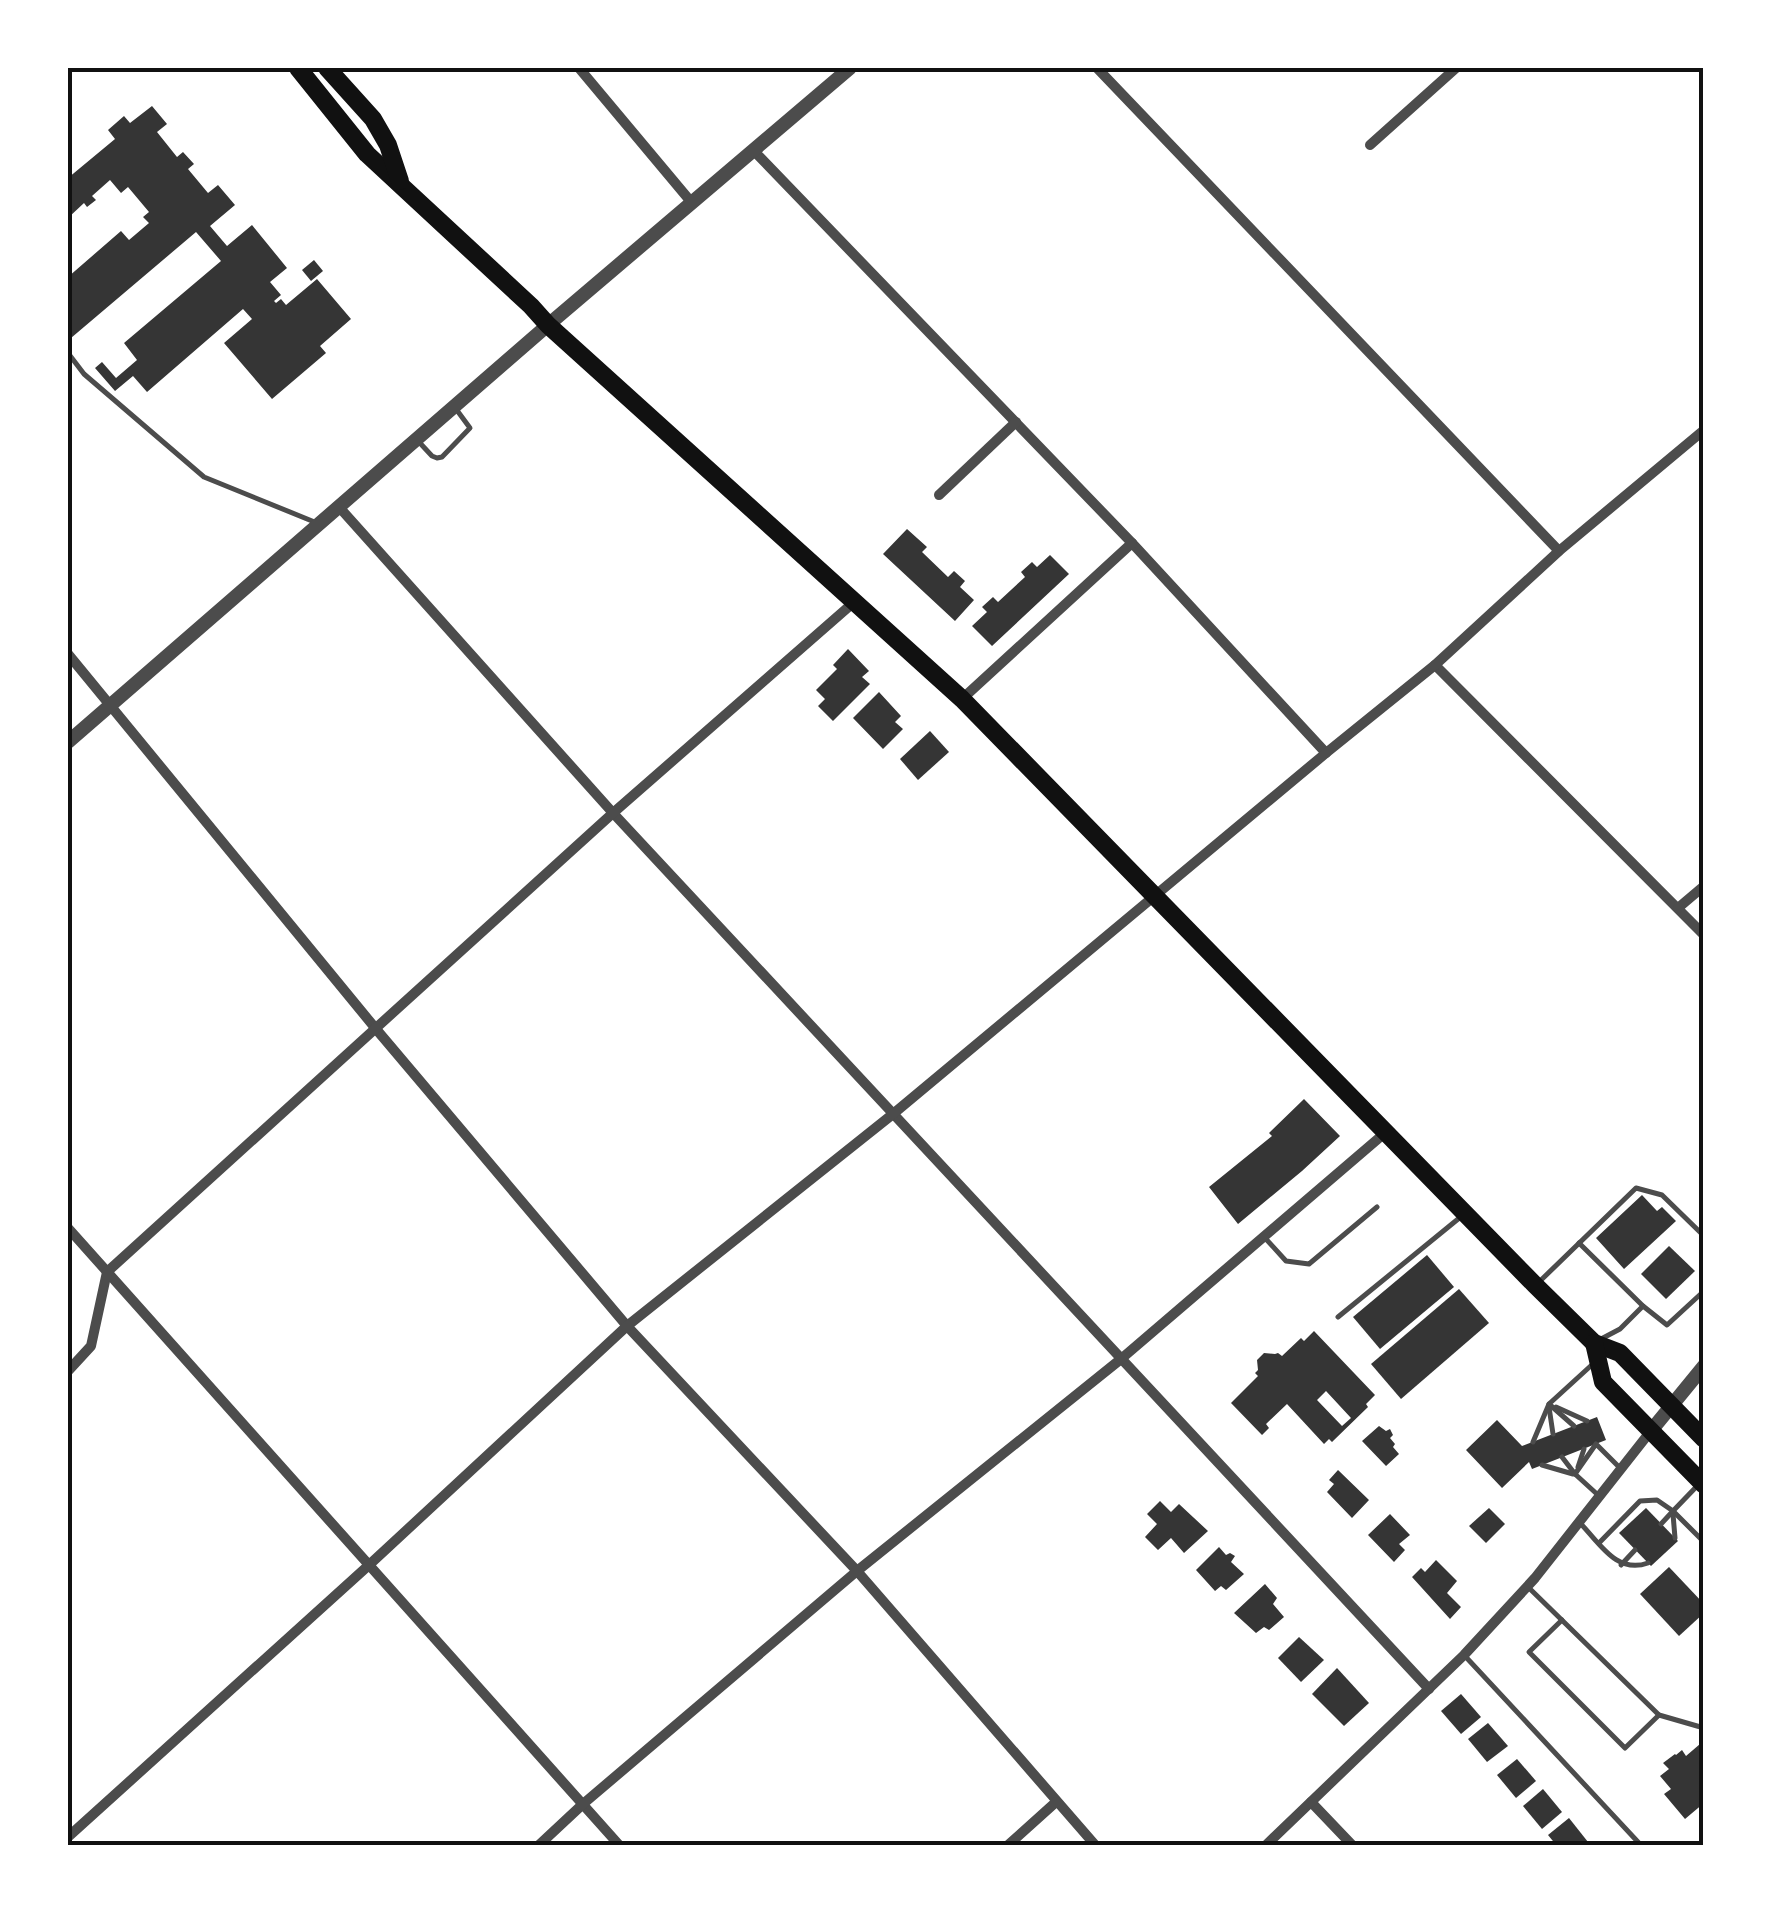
<svg xmlns="http://www.w3.org/2000/svg" width="1771" height="1913" font-family="Helvetica,sans-serif">
  <style>
    .building { fill: #353535; fill-rule: evenodd }
    .lines { fill: none; stroke-linecap: round; stroke-linejoin: round }
    .service { stroke: #4c4c4c; stroke-width: 5 }
    .minor { stroke: #4c4c4c; stroke-width: 10 }
    .tertiary { stroke: #4c4c4c; stroke-width: 14 }
    .primary { stroke: #111; stroke-width: 18 }
    .neatline { fill: none; stroke: #111; stroke-width: 4 }
  </style>
  <rect width="100%" height="100%" fill="#fff"/>
  <g class="building">
    <polygon points="152,106 167,124 157,132 177,157 183,152 194,164 188,169 208,193 218,185 235,205 210,226 227,246 252,225 287,268 270,282 281,295 274,301 276,303 281,299 286,305 317,279 351,319 320,346 326,353 272,399 224,343 252,319 243,309 147,392 133,376 115,391 95,368 102,362 116,378 137,360 124,343 221,261 196,232 71,338 68,333 68,277 121,231 129,240 149,223 143,217 149,212 128,187 121,193 110,180 92,196 96,200 87,207 84,203 68,218 68,178 115,139 108,130 124,116 130,123"/>
    <polygon points="314,260 323,271 311,281 302,270"/>
    <polygon points="907,529 927,547 922,552 948,577 954,571 965,581 960,587 974,600 955,621 883,554"/>
    <polygon points="1050,555 1069,574 992,646 972,626 987,612 982,607 993,597 998,602 1025,577 1021,572 1032,562 1037,567"/>
    <polygon points="848,649 869,671 862,677 870,684 833,721 818,706 825,699 816,690 837,669 833,665"/>
    <polygon points="879,692 901,716 895,722 903,729 883,749 853,718"/>
    <polygon points="930,731 949,752 918,780 900,759"/>
    <polygon points="1304,1099 1340,1136 1302,1171 1238,1224 1209,1187 1272,1136 1269,1133"/>
    <polygon points="1642,1195 1657,1211 1662,1207 1676,1221 1624,1269 1596,1238"/>
    <polygon points="1669,1246 1695,1271 1666,1299 1641,1274"/>
    <polygon points="1427,1255 1454,1287 1380,1349 1353,1317"/>
    <polygon points="1459,1289 1489,1323 1401,1399 1371,1364"/>
    <path d="M 1314,1331 L 1375,1395 L 1366,1404 L 1368,1407 L 1332,1442 L 1329,1439 L 1324,1444 L 1287,1404 L 1266,1424 L 1269,1428 L 1262,1435 L 1231,1403 L 1258,1376 L 1255,1373 L 1258,1370 L 1257,1360 L 1264,1353 L 1275,1354 L 1278,1353 L 1282,1356 L 1301,1338 L 1304,1341 ZM 1326,1391 L 1351,1418 L 1342,1426 L 1317,1400 Z"/>
    <polygon points="1597,1417 1606,1440 1532,1469 1529,1462 1502,1488 1466,1450 1497,1420 1522,1446"/>
    <polygon points="1379,1426 1386,1431 1390,1429 1393,1435 1390,1438 1395,1444 1393,1447 1399,1454 1386,1466 1362,1441"/>
    <polygon points="1338,1470 1369,1500 1352,1518 1327,1492 1334,1484 1329,1480"/>
    <polygon points="1160,1501 1171,1512 1179,1504 1208,1531 1184,1553 1171,1538 1158,1550 1145,1537 1157,1524 1147,1514"/>
    <polygon points="1489,1508 1505,1524 1486,1543 1469,1526"/>
    <polygon points="1646,1508 1678,1541 1651,1566 1619,1533"/>
    <polygon points="1390,1514 1410,1535 1399,1544 1405,1550 1394,1562 1368,1535"/>
    <polygon points="1219,1547 1226,1555 1230,1553 1235,1556 1231,1562 1244,1574 1226,1590 1221,1586 1215,1591 1196,1570"/>
    <polygon points="1436,1560 1457,1581 1447,1593 1461,1607 1450,1619 1412,1577 1421,1568 1425,1572"/>
    <polygon points="1669,1567 1704,1604 1704,1613 1679,1636 1640,1594"/>
    <polygon points="1265,1584 1277,1598 1273,1604 1284,1617 1269,1630 1264,1627 1256,1633 1234,1613"/>
    <polygon points="1299,1637 1324,1660 1301,1682 1278,1658"/>
    <polygon points="1337,1668 1369,1703 1344,1726 1312,1694"/>
    <polygon points="1461,1694 1481,1717 1461,1734 1441,1711"/>
    <polygon points="1488,1723 1508,1746 1487,1762 1468,1739"/>
    <polygon points="1700,1744 1704,1749 1704,1803 1685,1819 1664,1794 1671,1789 1660,1776 1669,1769 1663,1763 1675,1754 1676,1755 1682,1750 1686,1756"/>
    <polygon points="1517,1759 1536,1781 1516,1798 1497,1775"/>
    <polygon points="1543,1789 1562,1812 1542,1829 1523,1806"/>
    <polygon points="1569,1818 1588,1842 1583,1846 1557,1846 1548,1835"/>
  </g>
  <g class="lines">
    <g class="service">
      <polyline points="68,353 84,374 204,477 317,523"/>
      <polyline points="419,442 432,456 437,458 442,457 470,428 456,409"/>
      <polyline points="1266,1239 1286,1261 1309,1264 1377,1207"/>
      <polyline points="1579,1243 1643,1306"/>
      <polyline points="1538,1283 1636,1188 1662,1195 1704,1236"/>
      <polyline points="1338,1317 1463,1215"/>
      <polyline points="1601,1339 1620,1329 1643,1306 1667,1325 1704,1291"/>
      <polyline points="1549,1407 1553,1434"/>
      <polyline points="1556,1407 1587,1421"/>
      <polyline points="1574,1426 1549,1404 1595,1362"/>
      <polyline points="1533,1442 1549,1404"/>
      <polyline points="1562,1457 1575,1474 1598,1495"/>
      <polyline points="1542,1465 1573,1474"/>
      <polyline points="1578,1467 1584,1449"/>
      <polyline points="1575,1474 1596,1444 1621,1469"/>
      <polyline points="1699,1484 1673,1511 1704,1542"/>
      <polyline points="1673,1514 1675,1538"/>
      <path d="M 1581,1524 C 1601,1545 1617,1574 1648,1563"/>
      <polyline points="1661,1524 1673,1511"/>
      <polyline points="1599,1543 1640,1501 1657,1500 1673,1511"/>
      <polyline points="1621,1565 1635,1550"/>
      <polyline points="1527,1586 1659,1715 1704,1728"/>
      <polyline points="1562,1620 1529,1652 1625,1748 1659,1715"/>
      <polyline points="1464,1655 1638,1842"/>
    </g>
    <g class="minor">
      <polyline points="579,68 692,203"/>
      <polyline points="1097,68 1559,551"/>
      <polyline points="1370,145 1456,68"/>
      <polyline points="754,151 1132,543 1326,753"/>
      <polyline points="939,495 1016,422"/>
      <polyline points="339,507 613,813 1429,1689"/>
      <polyline points="68,654 376,1029 627,1326 857,1571 1096,1846"/>
      <polyline points="1435,665 1704,935"/>
      <polyline points="962,699 1132,543"/>
      <polyline points="1678,908 1704,886"/>
      <polyline points="68,1228 620,1846"/>
      <polyline points="68,1371 91,1346 107,1272 613,813 853,603"/>
      <polyline points="1311,1802 1353,1846"/>
      <polyline points="68,1837 369,1565 627,1326 893,1114 1326,753 1435,665 1559,551 1704,430"/>
      <polyline points="538,1846 583,1804 857,1571 1121,1359 1386,1132"/>
      <polyline points="1007,1846 1056,1802"/>
      <polyline points="1265,1846 1464,1655 1535,1578 1650,1432"/>
    </g>
    <g class="tertiary">
      <polyline points="68,742 548,325 850,68"/>
      <polyline points="1650,1432 1704,1366"/>
    </g>
    <g class="primary">
      <polyline points="298,68 367,154 531,306 548,325 962,699 1535,1285 1594,1343 1620,1353 1704,1439"/>
      <polyline points="327,68 373,119 388,145 400,181"/>
      <polyline points="1594,1343 1603,1382 1704,1485"/>
    </g>
  </g>
  <rect width="1771" height="1913" fill="none" stroke="#ffffff" stroke-width="140"/>
  <rect x="70" y="70" width="1631" height="1773" class="neatline"/>
</svg>
